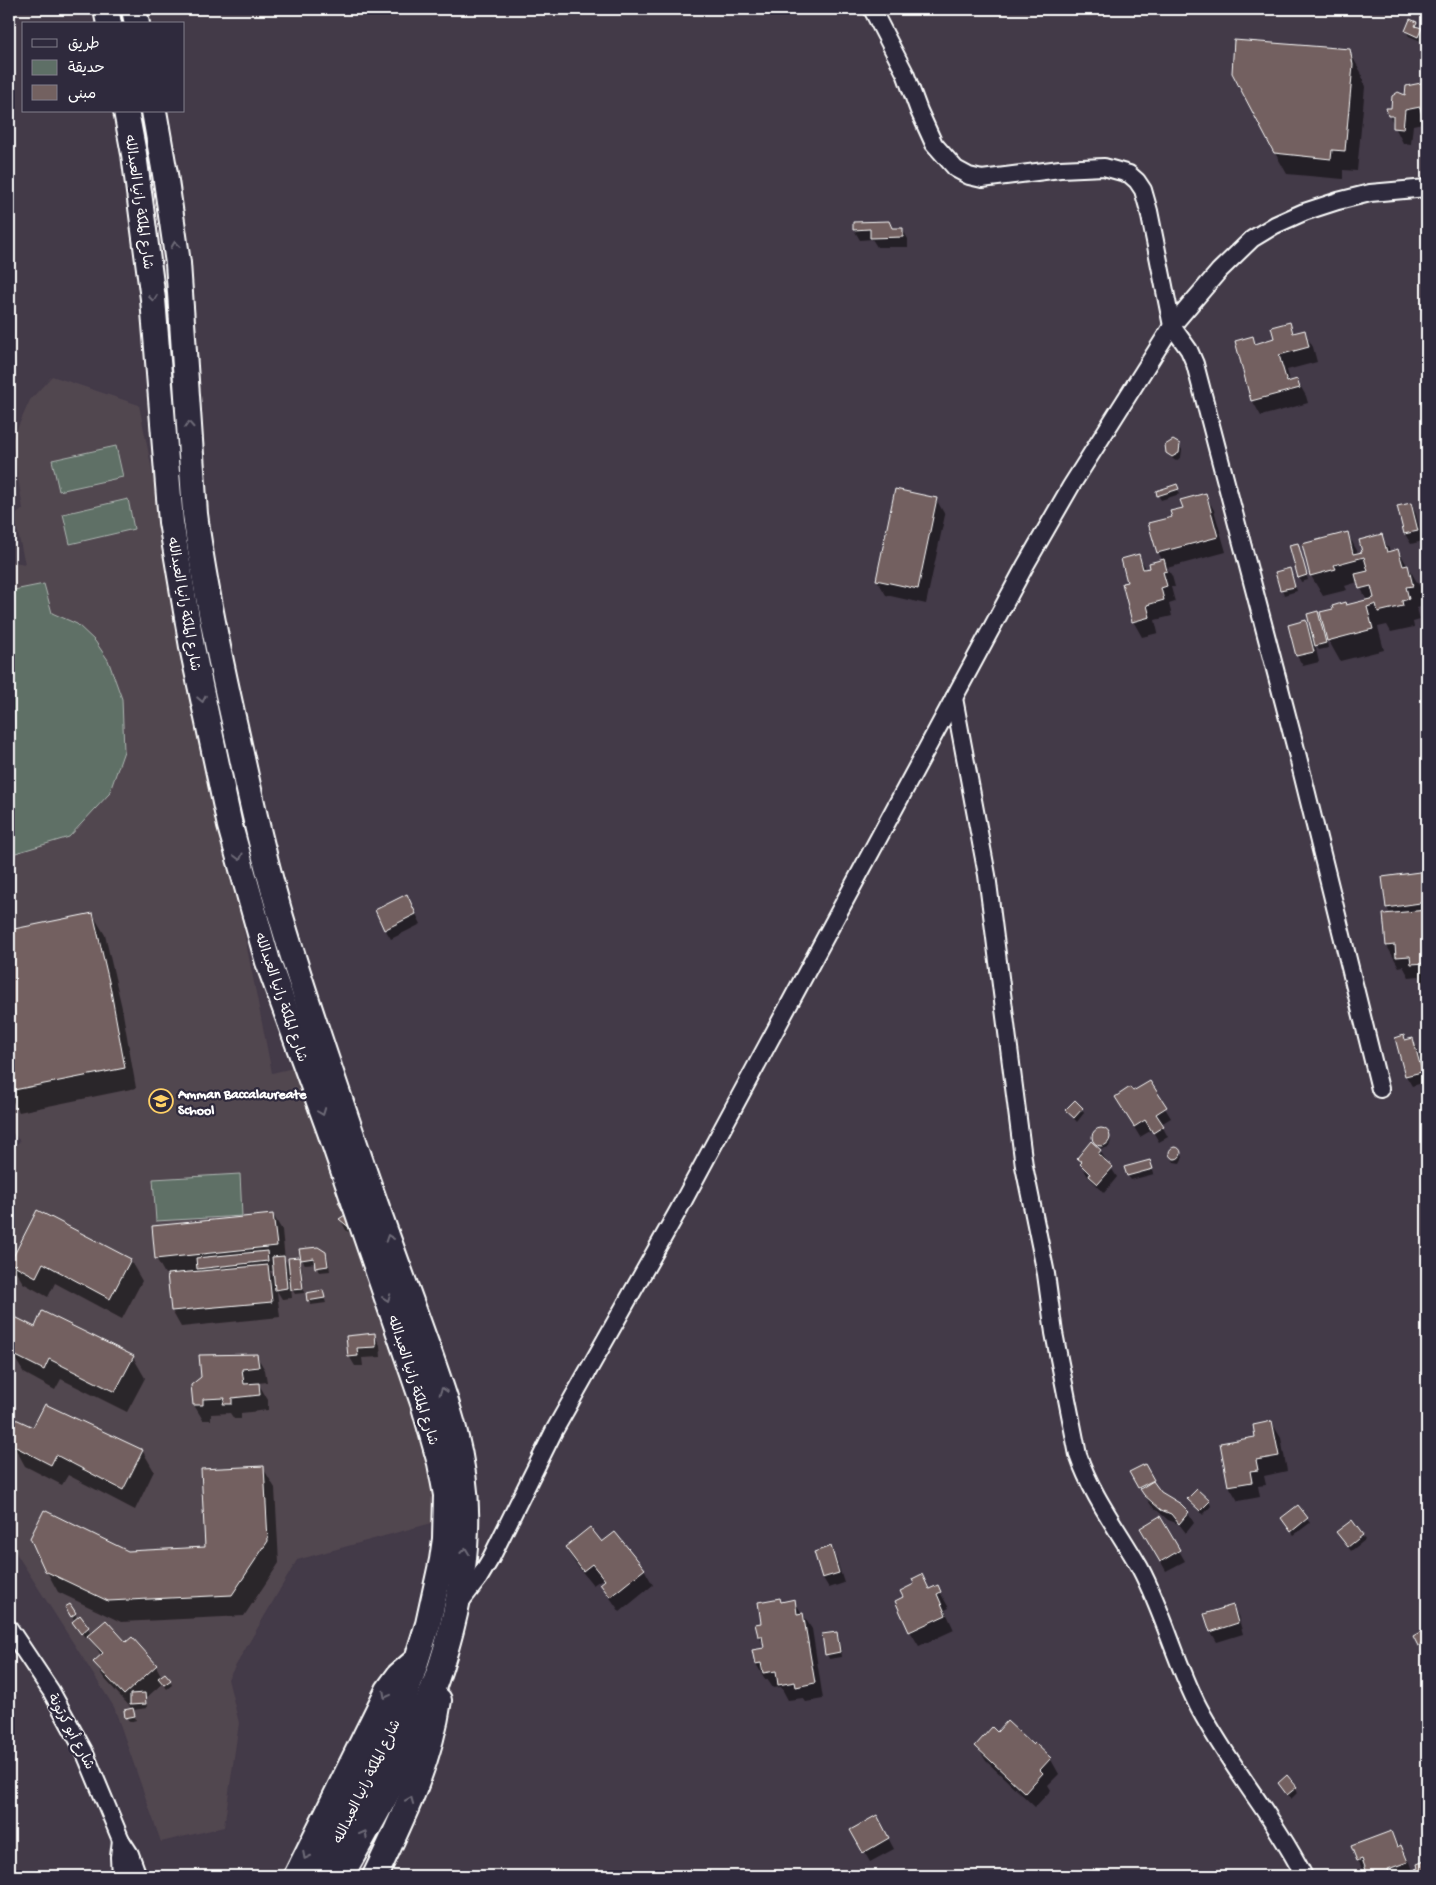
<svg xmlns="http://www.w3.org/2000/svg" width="1436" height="1885" font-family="'Gochi Hand','Playpen Sans Arabic',sans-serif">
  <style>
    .built { fill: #51464f }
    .green { fill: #5e6f66; stroke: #aeb7b2 }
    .shadow { fill: #0007; fill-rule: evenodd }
    .building { fill: #736160; stroke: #fff }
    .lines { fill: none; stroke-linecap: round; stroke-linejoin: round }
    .street-casing { stroke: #fff; stroke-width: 20 }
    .secondary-casing { stroke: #fff; stroke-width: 28 }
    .street { stroke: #2f2a3d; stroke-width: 16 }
    .secondary { stroke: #2f2a3d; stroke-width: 24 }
    .oneway { stroke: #6d6a77 }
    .labels { text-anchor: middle; stroke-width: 4.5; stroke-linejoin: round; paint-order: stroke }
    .street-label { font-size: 14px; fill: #fff; stroke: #2f2a3d }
    .poi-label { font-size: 14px; font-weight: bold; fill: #fff; stroke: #2f2a3d; text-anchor: start }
  </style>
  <rect width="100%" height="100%" fill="#433a48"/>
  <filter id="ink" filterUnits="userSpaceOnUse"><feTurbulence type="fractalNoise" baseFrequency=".02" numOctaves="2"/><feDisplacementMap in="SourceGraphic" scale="10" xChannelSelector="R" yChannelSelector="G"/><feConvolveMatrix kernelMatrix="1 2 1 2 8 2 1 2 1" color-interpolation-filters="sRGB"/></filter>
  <g filter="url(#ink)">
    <polygon class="built" points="52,376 139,405 272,1073 301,1066 446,1488 439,1521 297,1560 228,1679 239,1723 224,1827 161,1842 114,1707 9,1542 9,1151 20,1141 9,1129 9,561 25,564 14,516 23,509 12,440 30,400"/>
    <g class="green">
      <polygon points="116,446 123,477 59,491 52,460"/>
      <polygon points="128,499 134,529 70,544 63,514"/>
      <polygon points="44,584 52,613 77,624 95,641 108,660 122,699 124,751 109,794 69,837 9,855 9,591"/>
      <polygon points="240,1174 242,1216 156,1221 153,1179"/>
    </g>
    <g class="shadow">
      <polygon points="1416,23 1423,34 1421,41 1409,36 1406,31"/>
      <polygon points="1349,51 1361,72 1365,87 1357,171 1343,170 1343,179 1287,174 1275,153"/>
      <polygon points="1425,83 1427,84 1427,122 1413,125 1411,144 1403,143 1389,115 1392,109 1407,96"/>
      <polygon points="854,223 892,229 902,229 908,239 908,247 877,247 872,239 860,240 854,230"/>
      <polygon points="1289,323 1295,334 1304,332 1313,347 1317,362 1287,370 1290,382 1297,380 1306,396 1308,403 1261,416 1252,400 1252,338 1256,345 1276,339"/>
      <polygon points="1179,445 1182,450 1181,457 1176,461 1170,457 1167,452"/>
      <polygon points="1176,486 1180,494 1161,500 1158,495"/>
      <polygon points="1205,495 1214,510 1226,552 1167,568 1172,576 1175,587 1171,587 1175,602 1169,604 1172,616 1155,620 1158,633 1142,637 1133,621 1129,583 1138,555 1147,570 1163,561 1158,552 1173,517"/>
      <polygon points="936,499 945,515 926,604 886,595 877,580"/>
      <polygon points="1411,504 1416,514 1423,541 1411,544 1405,534"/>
      <polygon points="1347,533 1359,554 1364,552 1381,536 1391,552 1398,550 1420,587 1424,606 1417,608 1420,620 1413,622 1414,627 1391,632 1387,625 1378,627 1384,650 1340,661 1326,636 1328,648 1319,650 1315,645 1319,662 1303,666 1297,656 1289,626 1306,622 1312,633 1318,613 1323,622 1347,607 1367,601 1358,582 1345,586 1347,590 1323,596 1311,576"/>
      <polygon points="1298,544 1308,580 1301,582 1299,577"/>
      <polygon points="1290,570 1297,591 1284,595 1277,573"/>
      <polygon points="1427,872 1427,984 1424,985 1419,976 1409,977 1403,966 1399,967 1387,946 1391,915 1387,908 1383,879"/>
      <polygon points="412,906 421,924 391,939 385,929"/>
      <polygon points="93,915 105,935 122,1008 136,1088 19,1112 9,1095 9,931"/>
      <polygon points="1404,1037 1406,1041 1412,1039 1418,1049 1426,1080 1427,1080 1427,1085 1426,1082 1412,1086 1406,1076"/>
      <polygon points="1133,1093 1165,1108 1171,1118 1161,1124 1168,1137 1159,1142 1152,1130 1140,1137 1116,1097"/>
      <polygon points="1082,1109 1084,1113 1077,1122 1067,1110"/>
      <polygon points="1102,1129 1111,1140 1109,1147 1102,1149 1099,1147 1094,1139 1095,1131"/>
      <polygon points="1176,1147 1183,1157 1180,1163 1174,1162 1171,1157 1171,1150"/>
      <polygon points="1100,1151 1117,1177 1104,1193 1087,1175 1078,1158"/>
      <polygon points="1150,1161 1154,1174 1131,1180 1128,1176"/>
      <polygon points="357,1209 367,1246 346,1230 341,1220"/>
      <path d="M 273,1215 L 282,1230 L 285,1260 L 290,1269 L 298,1258 L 301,1263 L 304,1293 L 295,1294 L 291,1288 L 292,1298 L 282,1299 L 277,1291 L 280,1317 L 181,1327 L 172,1311 L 168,1273 L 165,1274 L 156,1258 ZM 270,1271 L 275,1271 L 275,1280 Z"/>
      <polygon points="325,1253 328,1258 330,1271 319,1272 316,1263 305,1264 302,1260"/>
      <polygon points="130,1260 142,1281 122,1319 55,1283 48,1297 23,1283 11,1263"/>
      <polygon points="322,1291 326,1303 311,1305 307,1294"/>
      <polygon points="12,1317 35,1328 133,1357 145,1378 127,1412 61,1379 55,1390 24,1373 11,1352 9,1341 9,1323"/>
      <polygon points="374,1335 380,1345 381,1357 362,1358 363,1366 355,1366 349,1356 348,1337"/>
      <polygon points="256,1355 265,1370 267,1382 258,1383 268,1400 268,1410 241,1413 241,1419 234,1419 230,1413 211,1414 211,1420 203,1420 194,1405"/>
      <polygon points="1272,1423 1281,1438 1287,1471 1264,1476 1266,1485 1258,1486 1260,1497 1238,1501 1229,1486 1221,1444 1256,1438"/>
      <polygon points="34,1428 142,1450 154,1471 135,1510 68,1475 62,1485 25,1466 13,1444"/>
      <polygon points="1145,1465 1160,1493 1180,1505 1188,1513 1194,1523 1186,1533 1179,1524 1168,1520 1151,1505 1142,1492 1131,1473"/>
      <polygon points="263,1468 275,1488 279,1563 244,1616 121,1622 58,1592 46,1570 128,1552 206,1548"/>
      <polygon points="1189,1500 1209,1501 1211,1506 1203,1515"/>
      <polygon points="1298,1507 1310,1523 1294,1535 1285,1523"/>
      <polygon points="1160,1518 1185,1561 1166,1571 1142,1528"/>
      <polygon points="1352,1522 1365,1540 1351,1551 1341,1537"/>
      <polygon points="602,1544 644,1569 653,1585 620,1612 601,1585 604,1582 602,1579 593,1585 575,1563 566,1548"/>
      <polygon points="830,1548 836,1558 844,1583 829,1588 823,1578"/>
      <polygon points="922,1576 930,1590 937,1587 949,1608 945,1610 954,1630 919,1646 910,1631 916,1584"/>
      <polygon points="794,1601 812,1629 823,1699 806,1702 803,1698 788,1700 781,1687 773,1688 767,1679 765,1679 756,1664 754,1651 766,1649 759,1636 763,1624"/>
      <polygon points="70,1606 78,1619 80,1617 92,1634 126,1644 156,1666 162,1677 170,1681 172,1685 167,1689 163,1683 146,1698 147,1708 133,1710 136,1720 129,1722 127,1717 132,1709 104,1678 95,1663 102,1656 88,1635 85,1637 76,1627 75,1621 66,1608"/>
      <polygon points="1232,1606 1238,1616 1243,1634 1217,1642 1211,1632"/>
      <polygon points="1427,1629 1427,1647 1422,1650 1415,1636"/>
      <polygon points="837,1633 839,1638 842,1657 829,1659 827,1654"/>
      <polygon points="997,1734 1033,1747 1050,1758 1059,1774 1048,1785 1051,1790 1035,1807 986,1761 977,1746"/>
      <polygon points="1282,1788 1296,1788 1298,1792 1291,1799"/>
      <polygon points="877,1817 894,1849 870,1862 852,1831"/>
      <polygon points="1390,1833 1410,1862 1415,1876 1366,1876 1358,1860"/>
      <polygon points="1427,1862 1427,1870 1420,1872 1420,1875 1427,1872 1427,1876 1420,1876 1418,1865"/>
    </g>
    <g class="building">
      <polygon points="1410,19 1417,22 1415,26 1422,28 1418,37 1405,31"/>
      <polygon points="1234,40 1350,49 1353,65 1345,151 1332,150 1331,159 1274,153 1232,73"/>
      <polygon points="1426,82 1427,83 1427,116 1422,116 1420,107 1405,110 1403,129 1393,128 1393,116 1388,116 1386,108 1391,108 1392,96 1398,92 1405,95 1406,86"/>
      <polygon points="889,221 892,228 903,228 903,237 870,238 870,229 853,230 853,222"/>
      <polygon points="1290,322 1293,333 1305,330 1309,347 1279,355 1287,382 1297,379 1300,388 1251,401 1235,341 1253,336 1255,344 1274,338 1271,327"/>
      <polygon points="1173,440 1180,444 1179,453 1172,457 1166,453 1165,445"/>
      <polygon points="1177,484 1179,489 1157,496 1156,491"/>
      <polygon points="895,489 937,498 918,589 876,580"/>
      <polygon points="1206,493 1218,537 1157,553 1148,523 1172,517 1170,511 1183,508 1180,500"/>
      <polygon points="1411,503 1418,531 1404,534 1397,506"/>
      <polygon points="1348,532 1353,554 1362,552 1359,540 1382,534 1387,552 1398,549 1403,566 1408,565 1413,586 1406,587 1409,599 1402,601 1403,606 1378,612 1376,604 1367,607 1373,629 1327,641 1320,612 1333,609 1332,606 1345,602 1346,605 1374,598 1371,586 1359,589 1355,574 1368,571 1364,557 1334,565 1336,569 1310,576 1302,544"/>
      <polygon points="1298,543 1307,575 1298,578 1289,545"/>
      <polygon points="1139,554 1143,569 1150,568 1149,563 1164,559 1167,571 1163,572 1167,586 1161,588 1164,600 1147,605 1150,617 1132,622 1122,583 1127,582 1121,559"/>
      <polygon points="1290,568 1295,587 1280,590 1275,572"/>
      <polygon points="1318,611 1326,643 1315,646 1307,614"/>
      <polygon points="1306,620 1314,652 1296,656 1288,625"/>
      <polygon points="1427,871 1427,902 1386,908 1382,877"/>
      <polygon points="407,894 416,914 384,930 375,910"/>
      <polygon points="1427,910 1427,963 1411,964 1410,956 1396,957 1395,945 1386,946 1383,914"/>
      <polygon points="93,913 110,986 125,1068 9,1091 9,930"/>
      <polygon points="1404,1035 1405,1040 1413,1038 1422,1072 1405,1076 1395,1038"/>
      <polygon points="1150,1081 1167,1107 1156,1114 1164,1126 1153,1133 1145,1120 1134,1127 1115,1097 1130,1087 1133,1091"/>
      <polygon points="1075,1100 1083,1108 1074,1118 1065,1110"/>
      <circle cx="1101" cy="1137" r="9"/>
      <polygon points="1091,1141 1101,1150 1098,1154 1113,1167 1098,1184 1089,1176 1090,1174 1080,1164 1082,1162 1077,1158"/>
      <circle cx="1175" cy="1153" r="6"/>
      <polygon points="1150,1160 1153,1169 1127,1176 1124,1167"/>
      <polygon points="351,1197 363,1239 339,1219 345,1215 338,1202"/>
      <polygon points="37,1210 131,1259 110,1299 43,1263 36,1277 10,1263"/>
      <polygon points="273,1214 277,1246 155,1259 152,1226"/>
      <polygon points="318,1247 326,1252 328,1266 315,1268 314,1258 301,1260 299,1249"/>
      <polygon points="267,1251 268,1261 197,1269 196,1258"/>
      <polygon points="284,1256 287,1288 275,1290 272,1257"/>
      <polygon points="299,1257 303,1289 291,1290 288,1258"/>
      <polygon points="268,1265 272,1302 171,1311 167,1274"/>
      <polygon points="323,1290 325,1298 307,1301 306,1293"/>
      <polygon points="42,1311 134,1356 115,1392 49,1359 44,1370 10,1353 9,1320 11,1315 35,1327"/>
      <polygon points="375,1333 376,1347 357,1348 358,1356 348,1357 346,1336"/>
      <polygon points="257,1354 259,1367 242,1369 244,1384 259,1383 260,1395 232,1398 232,1404 223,1404 225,1398 203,1399 203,1405 193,1405 191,1385 201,1377 199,1355"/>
      <polygon points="45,1404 143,1450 123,1490 56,1455 51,1465 12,1445 9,1416 33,1427"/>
      <polygon points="1272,1421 1279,1456 1256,1460 1258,1470 1250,1471 1252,1482 1228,1486 1220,1443 1255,1437 1253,1425"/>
      <polygon points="1145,1464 1154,1480 1138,1488 1129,1472"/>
      <polygon points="264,1466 268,1541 232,1595 108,1601 45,1571 30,1538 44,1510 128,1551 205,1547 201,1469"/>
      <polygon points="1153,1481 1161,1492 1181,1504 1189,1512 1179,1524 1171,1514 1161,1510 1144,1495 1140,1489"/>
      <polygon points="1197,1489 1210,1501 1200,1511 1187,1499"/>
      <polygon points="1298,1505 1308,1518 1291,1532 1281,1518"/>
      <polygon points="1160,1516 1180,1550 1160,1562 1140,1528"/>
      <polygon points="1352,1520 1363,1535 1348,1547 1336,1532"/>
      <polygon points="590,1527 602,1542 615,1532 645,1569 610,1597 600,1584 605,1580 592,1564 583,1571 565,1547"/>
      <polygon points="831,1546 839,1573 822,1578 814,1552"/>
      <polygon points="922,1574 929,1589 938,1585 941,1592 937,1594 946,1615 909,1632 895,1601 903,1597 900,1591 914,1584 912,1579"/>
      <polygon points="780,1598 781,1602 795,1599 797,1614 803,1613 815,1683 796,1687 795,1682 778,1685 776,1671 763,1673 761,1663 755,1664 752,1650 764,1648 762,1636 758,1636 755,1624 761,1623 758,1602"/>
      <polygon points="70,1604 76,1613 71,1617 65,1607"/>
      <polygon points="1233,1605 1238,1623 1210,1632 1204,1614"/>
      <polygon points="80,1615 89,1627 81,1634 72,1622"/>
      <polygon points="106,1620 126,1642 132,1637 157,1665 124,1695 93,1662 103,1653 87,1636"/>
      <polygon points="1427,1628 1427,1641 1418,1646 1413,1636"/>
      <polygon points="837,1632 840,1652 825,1655 822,1634"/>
      <polygon points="165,1673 171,1680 164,1685 158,1678"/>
      <polygon points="145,1693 146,1704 130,1705 130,1694"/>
      <polygon points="133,1708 135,1716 125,1718 124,1710"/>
      <polygon points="1007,1721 1033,1745 1035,1743 1051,1758 1040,1770 1043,1773 1025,1793 975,1746 992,1727 997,1732"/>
      <polygon points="1287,1775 1297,1787 1287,1795 1278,1783"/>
      <polygon points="877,1815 889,1838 863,1853 850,1830"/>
      <polygon points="1391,1831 1397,1847 1401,1845 1408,1862 1388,1869 1390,1876 1394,1874 1395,1876 1365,1876 1363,1871 1366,1870 1362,1859 1357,1861 1351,1846"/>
      <polygon points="1427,1860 1427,1871 1417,1874 1415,1869 1418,1868 1417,1864"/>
    </g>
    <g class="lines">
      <g class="street-casing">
        <g id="street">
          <polyline points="872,9 905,73 919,111 934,144 956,169 969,176 982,179 1060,169 1104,167 1129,174 1137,181 1143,190 1149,211 1172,326 1189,350 1195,364 1298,757 1380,1089"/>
          <path d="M 954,698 L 987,875 L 1024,1166 L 1046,1274 L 1054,1333 L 1078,1455 C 1092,1496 1119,1531 1140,1568 C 1164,1613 1176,1664 1199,1708 C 1230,1767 1274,1817 1304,1876"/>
          <polyline points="459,1604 479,1578 491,1558 554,1431 678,1211 1025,566 1071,486 1172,326 1219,271 1252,239 1275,225 1304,212 1338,201 1370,193 1427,188"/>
          <polyline points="9,1628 51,1691 84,1751 121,1840 130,1854 138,1876"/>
          <polyline points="120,1876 119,1857 121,1840"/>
        </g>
      </g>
      <g class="secondary-casing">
        <g id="secondary">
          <polyline points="106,9 109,24"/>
          <polyline points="134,9 137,24"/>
          <polyline points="126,111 134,154 153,299 171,522 192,647 230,826 268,962 330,1132 423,1403 440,1463 446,1495 445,1539 442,1560 428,1624 401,1710 378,1762 318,1876"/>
          <path d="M 154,111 L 165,174 L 178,263 L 195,514 C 204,585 219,655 235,726 C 250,795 265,866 286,934 C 309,1010 335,1084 360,1159 C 380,1218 402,1276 423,1335 C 446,1398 469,1461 466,1529 C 463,1623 428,1712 386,1795 C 372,1822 356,1849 341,1876"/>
          <polyline points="296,1876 388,1690 399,1675 413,1663"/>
          <path d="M 375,1876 C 402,1819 430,1763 439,1700"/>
        </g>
      </g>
      <use href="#street" class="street"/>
      <use href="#secondary" class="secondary"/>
    </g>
    <defs><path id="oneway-chevron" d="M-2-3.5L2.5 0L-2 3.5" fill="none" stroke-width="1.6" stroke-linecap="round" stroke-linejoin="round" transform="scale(1.25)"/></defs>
    <g class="oneway">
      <use href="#oneway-chevron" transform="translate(175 245) rotate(-98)"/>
      <use href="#oneway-chevron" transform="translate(153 298) rotate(84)"/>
      <use href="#oneway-chevron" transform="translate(189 425) rotate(-93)"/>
      <use href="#oneway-chevron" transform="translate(202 699) rotate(79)"/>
      <use href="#oneway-chevron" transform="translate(239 857) rotate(75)"/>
      <use href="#oneway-chevron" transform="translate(322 1112) rotate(69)"/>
      <use href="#oneway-chevron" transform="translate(389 1238) rotate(-109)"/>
      <use href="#oneway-chevron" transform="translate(387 1298) rotate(70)"/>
      <use href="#oneway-chevron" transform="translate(443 1391) rotate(-108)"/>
      <use href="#oneway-chevron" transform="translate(465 1551) rotate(-84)"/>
      <use href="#oneway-chevron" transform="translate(386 1695) rotate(118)"/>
      <use href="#oneway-chevron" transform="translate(410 1800) rotate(-68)"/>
      <use href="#oneway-chevron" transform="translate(364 1834) rotate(-61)"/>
      <use href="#oneway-chevron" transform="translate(306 1856) rotate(117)"/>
    </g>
  </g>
  <defs>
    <g id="school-ring" transform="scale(1.25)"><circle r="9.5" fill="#2f2a3d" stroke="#ffd166" stroke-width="1.5"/><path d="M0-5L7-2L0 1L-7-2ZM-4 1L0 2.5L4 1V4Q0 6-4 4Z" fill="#ffd166"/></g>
  </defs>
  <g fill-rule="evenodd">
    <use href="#school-ring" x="161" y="1101"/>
  </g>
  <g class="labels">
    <g class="street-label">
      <text transform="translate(140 202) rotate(82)" y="5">شارع الملكة رانيا العبدالله</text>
      <text transform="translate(185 604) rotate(80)" y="5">شارع الملكة رانيا العبدالله</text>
      <text transform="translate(282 997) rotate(71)" y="5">شارع الملكة رانيا العبدالله</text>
      <text transform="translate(414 1380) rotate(72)" y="5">شارع الملكة رانيا العبدالله</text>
      <text transform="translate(72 1731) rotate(62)" y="5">شارع أبو كرتونة</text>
      <text transform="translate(366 1781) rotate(-64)" y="5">شارع الملكة رانيا العبدالله</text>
    </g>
    <g class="poi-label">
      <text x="178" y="1098">Amman Baccalaureate<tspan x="178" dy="16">School</tspan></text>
    </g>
  </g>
  <rect width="1436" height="1885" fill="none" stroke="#2f2a3d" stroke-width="30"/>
  <rect x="15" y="15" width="1406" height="1855" fill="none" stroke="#fff" stroke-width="2" filter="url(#ink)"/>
  <rect x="22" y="22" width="162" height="90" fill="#2f2a3d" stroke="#827f8b"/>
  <rect x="32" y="39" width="25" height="8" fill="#2f2a3d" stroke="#827f8b"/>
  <text x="68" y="48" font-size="15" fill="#ffffff">طريق</text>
  <rect x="32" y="60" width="25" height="15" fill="#5e6f66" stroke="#827f8b"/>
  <text x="68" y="72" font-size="15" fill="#ffffff">حديقة</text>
  <rect x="32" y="85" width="25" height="15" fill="#736160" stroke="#827f8b"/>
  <text x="68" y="98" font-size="15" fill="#ffffff">مبنى</text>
</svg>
